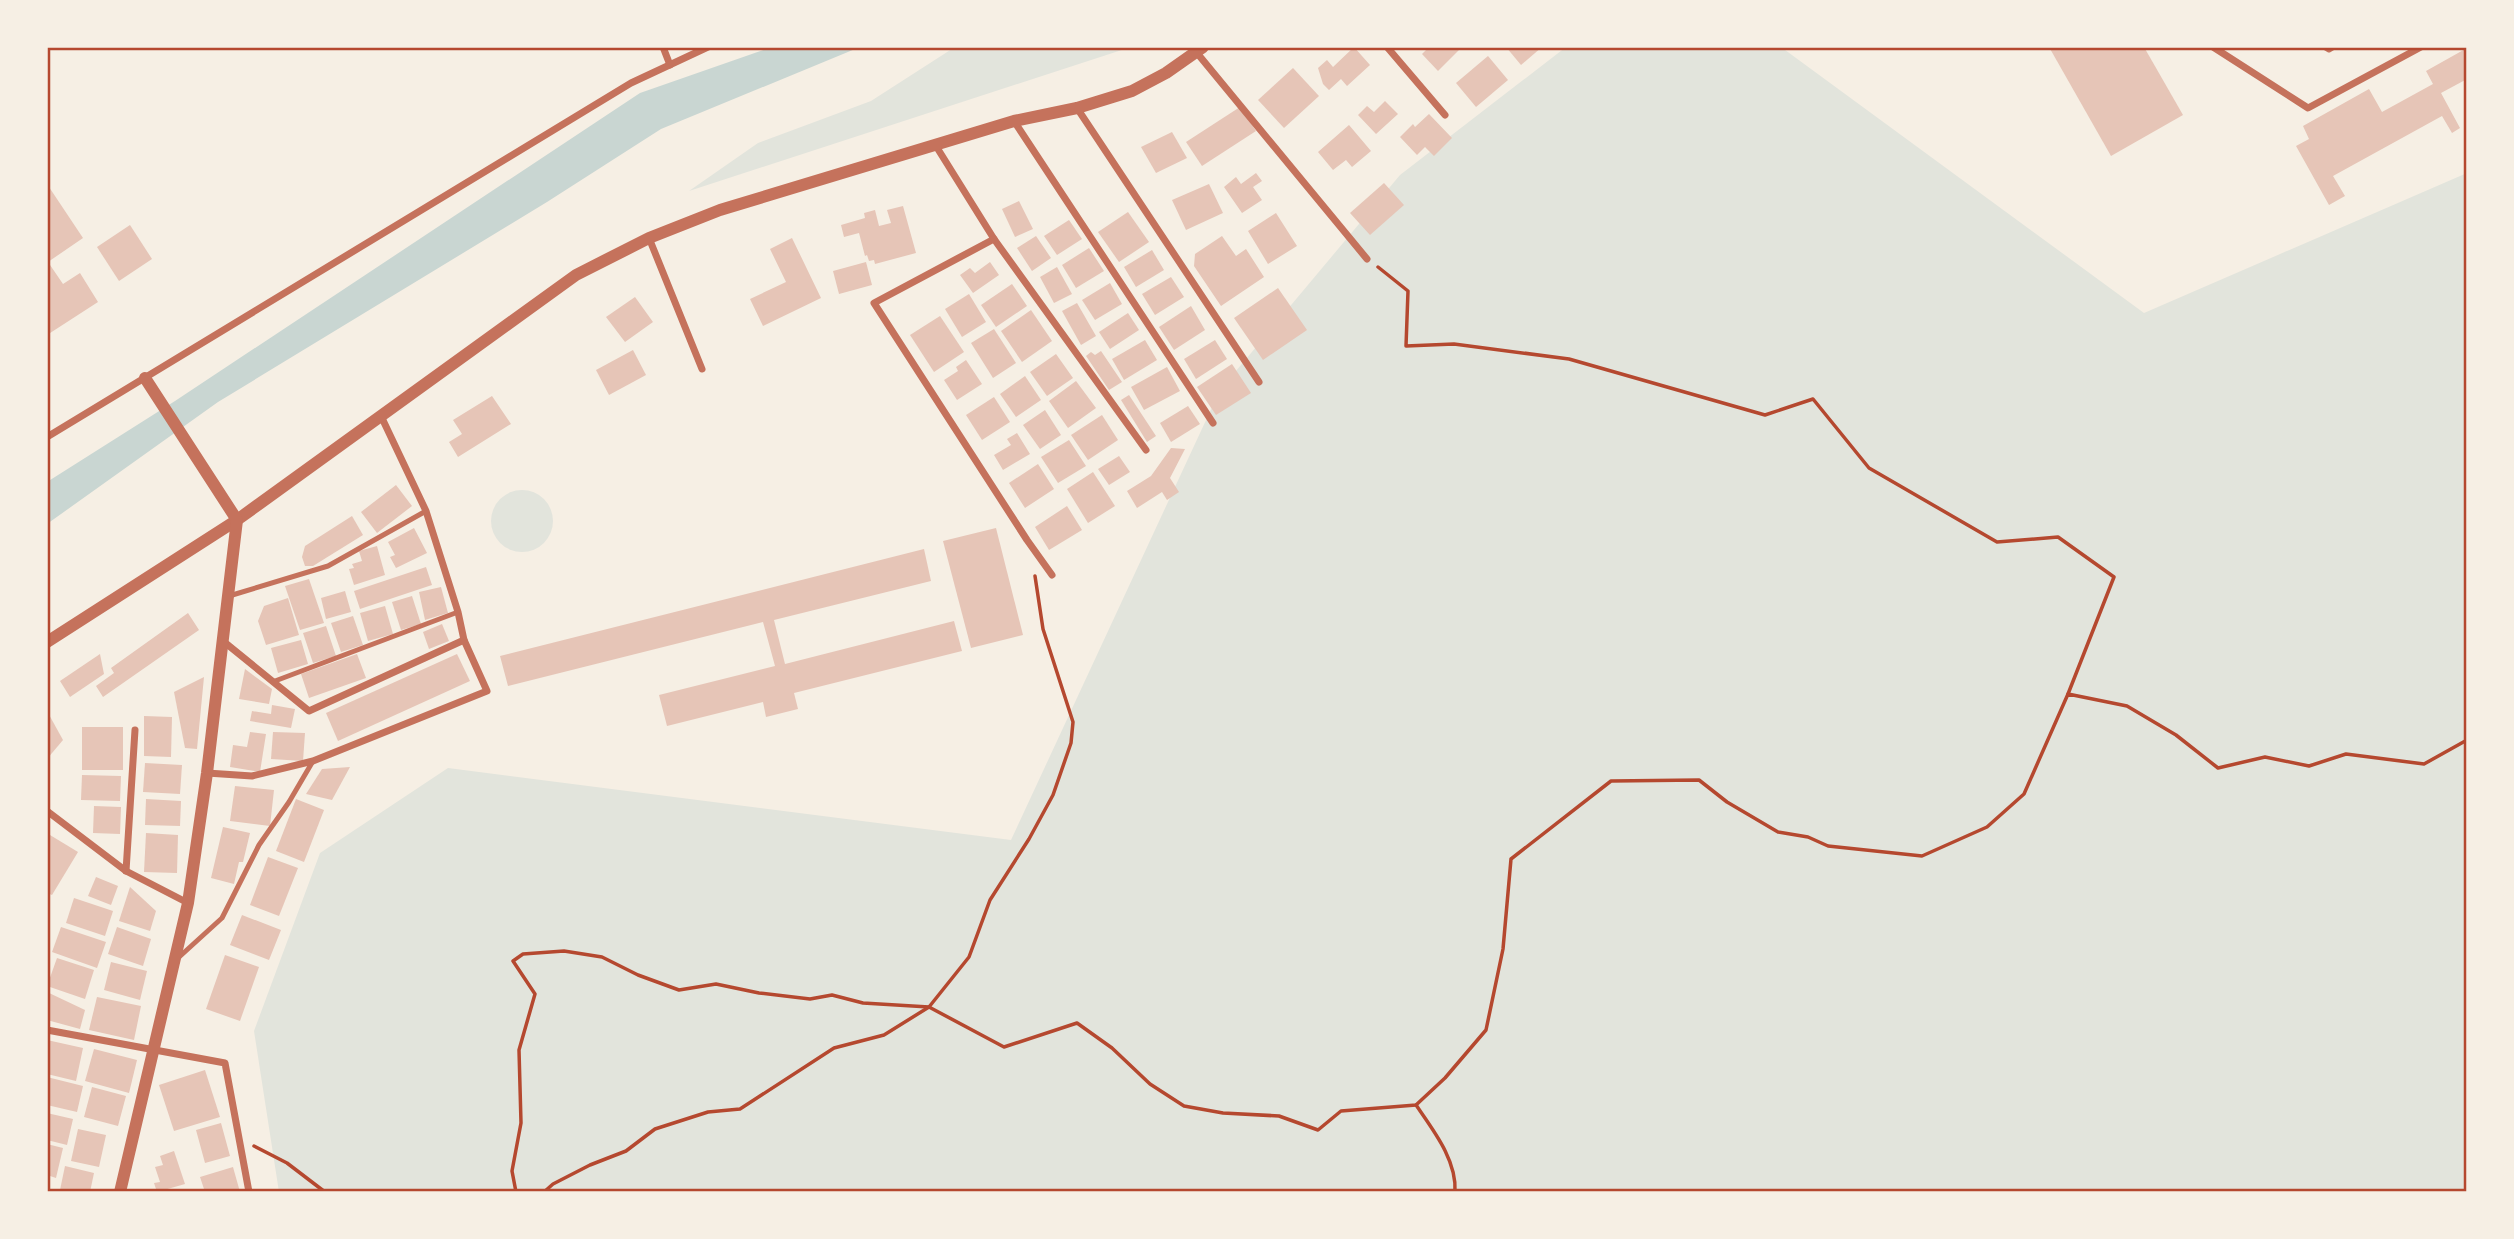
<svg xmlns="http://www.w3.org/2000/svg" width="2514" height="1239" font-family="Poppins,sans-serif">
  <style>
    .green { fill: #e2e4dc }
    .water { fill: #c9d6d2 }
    .building { fill: #e6c5b7 }
    .lines { fill: none; stroke-linecap: round; stroke-linejoin: round }
    .path { stroke: #b5482f; stroke-width: 3.5 }
    .service { stroke: #c5725c; stroke-width: 5 }
    .minor { stroke: #c5725c; stroke-width: 7 }
    .tertiary { stroke: #c5725c; stroke-width: 12 }
    .neatline { fill: none; stroke: #b5482f; stroke-width: 2.5 }
  </style>
  <rect width="100%" height="100%" fill="#f6efe4"/>
  <g class="green">
    <polygon points="955,47 1131,47 689,191 758,143 871,101"/>
    <polygon points="1566,47 1781,47 2144,313 2467,173 2467,1192 279,1192 254,1031 320,853 448,768 1011,840 1220,390 1400,175"/>
    <circle cx="522" cy="521" r="31"/>
  </g>
  <polygon class="water" points="772,47 860,47 661,129 547,202 218,402 47,524 47,482 175,401 640,93"/>
  <g class="building">
    <polygon points="1354,47 1370,65 1347,86 1341,79 1329,90 1323,84 1318,68 1327,60 1333,67"/>
    <polygon points="1429,47 1462,47 1438,71 1422,54"/>
    <polygon points="1506,47 1542,47 1521,65"/>
    <polygon points="2049,47 2144,47 2183,115 2111,156"/>
    <polygon points="2467,48 2467,79 2441,93 2460,128 2452,133 2442,116 2333,176 2345,196 2329,205 2296,146 2309,139 2303,126 2369,89 2382,112 2433,84 2426,71"/>
    <polygon points="1488,56 1508,80 1476,107 1456,83"/>
    <polygon points="1293,68 1319,96 1284,128 1258,100"/>
    <polygon points="1385,101 1398,114 1376,134 1358,115 1367,106 1374,112"/>
    <polygon points="1240,107 1256,131 1202,166 1186,142"/>
    <polygon points="1429,114 1452,138 1434,156 1425,147 1417,155 1400,137 1413,124 1415,127"/>
    <polygon points="1349,125 1371,151 1352,167 1346,160 1333,170 1318,152"/>
    <polygon points="1172,132 1187,158 1156,173 1141,147"/>
    <polygon points="1256,173 1262,181 1253,187 1262,200 1242,213 1224,187 1236,177 1241,184"/>
    <polygon points="1384,183 1404,205 1370,235 1350,213"/>
    <polygon points="47,184 83,238 48,262 63,284 80,273 98,302 47,335"/>
    <polygon points="1209,184 1223,213 1186,230 1172,200"/>
    <polygon points="1019,201 1033,229 1015,237 1002,209"/>
    <polygon points="903,206 916,253 875,264 874,260 869,261 867,255 865,256 859,233 844,237 841,225 865,218 864,213 875,210 879,226 891,223 887,210"/>
    <polygon points="1128,212 1149,242 1119,262 1098,232"/>
    <polygon points="1276,213 1297,246 1268,264 1248,231"/>
    <polygon points="1069,220 1082,239 1057,255 1044,236"/>
    <polygon points="130,225 152,259 119,281 97,247"/>
    <polygon points="1036,236 1051,258 1032,271 1017,248"/>
    <polygon points="1222,236 1236,256 1246,249 1264,277 1221,306 1194,266 1195,254"/>
    <polygon points="792,238 821,298 763,326 750,299 786,282 770,249"/>
    <polygon points="1089,248 1104,271 1076,288 1062,265"/>
    <polygon points="1152,250 1164,270 1136,287 1124,267"/>
    <polygon points="866,262 872,285 839,294 833,271"/>
    <polygon points="990,262 999,275 973,293 960,275 970,268 975,273"/>
    <polygon points="1057,267 1072,294 1054,303 1040,277"/>
    <polygon points="1171,277 1184,297 1155,315 1142,294"/>
    <polygon points="1110,283 1122,304 1095,320 1082,300"/>
    <polygon points="1012,284 1027,306 996,327 981,305"/>
    <polygon points="1278,288 1307,330 1263,360 1234,318"/>
    <polygon points="969,294 986,322 962,337 945,309"/>
    <polygon points="635,297 653,322 625,342 606,317"/>
    <polygon points="1077,303 1096,336 1081,345 1062,311"/>
    <polygon points="1191,306 1205,330 1174,350 1159,327"/>
    <polygon points="1031,310 1052,341 1022,362 1001,331"/>
    <polygon points="1128,313 1139,330 1110,349 1099,332"/>
    <polygon points="940,316 964,352 934,372 910,335"/>
    <polygon points="994,329 1016,363 993,378 971,343"/>
    <polygon points="1145,340 1157,360 1124,380 1112,359"/>
    <polygon points="1215,340 1227,359 1196,379 1184,359"/>
    <polygon points="633,350 646,375 609,395 596,370"/>
    <polygon points="1101,351 1122,382 1109,390 1086,356 1091,352 1095,355"/>
    <polygon points="1056,354 1073,378 1047,396 1030,372"/>
    <polygon points="966,360 982,384 957,400 944,380 958,371 956,367"/>
    <polygon points="1232,364 1251,393 1216,415 1197,387"/>
    <polygon points="1167,367 1180,391 1144,410 1131,387"/>
    <polygon points="1025,376 1041,400 1016,417 1000,394"/>
    <polygon points="1076,381 1096,408 1068,428 1049,401"/>
    <polygon points="1129,395 1156,436 1147,442 1121,400"/>
    <polygon points="492,396 511,424 458,457 449,442 462,434 453,420"/>
    <polygon points="994,397 1010,422 982,440 966,415"/>
    <polygon points="1188,406 1200,424 1171,442 1160,423"/>
    <polygon points="1045,410 1061,435 1040,449 1023,425"/>
    <polygon points="1102,415 1118,440 1088,460 1071,435"/>
    <polygon points="1017,433 1030,454 1003,470 994,455 1011,445 1007,439"/>
    <polygon points="1069,440 1086,466 1058,483 1041,457"/>
    <polygon points="1171,448 1185,449 1170,478 1179,492 1167,500 1162,492 1137,508 1127,491 1151,476"/>
    <polygon points="1119,456 1130,472 1109,485 1098,469"/>
    <polygon points="1038,464 1054,489 1025,508 1009,483"/>
    <polygon points="1093,472 1115,506 1088,523 1067,489"/>
    <polygon points="396,485 412,506 377,533 361,512"/>
    <polygon points="1067,506 1082,530 1049,550 1035,527"/>
    <polygon points="352,516 363,535 313,566 305,566 302,557 305,546"/>
    <polygon points="414,528 427,553 396,568 390,557 395,555 388,542"/>
    <polygon points="996,528 1023,635 971,648 943,541"/>
    <polygon points="377,546 385,575 354,585 349,569 354,568 352,564 362,561 359,551"/>
    <polygon points="924,549 931,581 774,620 785,664 954,621 962,651 794,693 798,709 766,717 763,702 667,726 659,695 775,666 763,622 508,686 500,656"/>
    <polygon points="426,567 432,585 360,609 354,591"/>
    <polygon points="309,579 324,623 300,630 285,586"/>
    <polygon points="441,587 448,613 425,620 419,592"/>
    <polygon points="345,591 351,612 326,619 321,598"/>
    <polygon points="412,596 421,624 401,630 392,602"/>
    <polygon points="288,598 299,635 266,645 258,621 264,606"/>
    <polygon points="385,606 393,634 368,641 360,613"/>
    <polygon points="188,613 199,630 103,697 96,686 114,673 111,668"/>
    <polygon points="353,616 363,645 341,652 331,623"/>
    <polygon points="442,624 449,641 429,649 423,632"/>
    <polygon points="326,626 336,656 313,663 303,633"/>
    <polygon points="301,640 308,664 278,673 271,648"/>
    <polygon points="100,654 104,674 70,697 60,681"/>
    <polygon points="357,654 366,678 309,698 301,674"/>
    <polygon points="457,654 470,681 338,741 326,713"/>
    <polygon points="245,669 272,689 269,704 239,699"/>
    <polygon points="204,677 197,749 185,748 174,692"/>
    <polygon points="272,705 295,709 291,728 250,721 252,711 271,714"/>
    <polygon points="47,711 63,740 47,759"/>
    <polygon points="144,716 172,717 171,757 144,756"/>
    <rect x="82" y="727" width="41" height="43"/>
    <polygon points="250,732 266,734 260,772 230,767 233,745 247,747"/>
    <polygon points="273,732 305,733 303,761 271,759"/>
    <polygon points="145,763 182,765 180,794 143,792"/>
    <polygon points="350,767 332,800 306,794 322,769"/>
    <polygon points="82,775 121,776 120,801 81,800"/>
    <polygon points="235,786 274,790 270,826 230,821"/>
    <polygon points="146,799 181,801 180,826 145,825"/>
    <polygon points="296,799 324,810 304,862 276,851"/>
    <polygon points="94,806 121,807 120,834 93,833"/>
    <polygon points="223,827 250,833 243,862 239,862 234,884 211,878"/>
    <polygon points="146,833 178,835 177,873 144,872"/>
    <polygon points="50,835 78,852 52,895 47,893 47,840"/>
    <polygon points="268,857 298,868 279,916 250,905"/>
    <polygon points="96,877 118,886 111,905 88,896"/>
    <polygon points="130,887 156,911 150,931 119,921"/>
    <polygon points="74,898 113,911 105,936 66,923"/>
    <polygon points="242,915 281,930 269,960 230,945"/>
    <polygon points="61,927 106,942 97,968 52,952"/>
    <polygon points="117,927 151,939 143,966 108,954"/>
    <polygon points="225,955 259,967 240,1021 206,1009"/>
    <polygon points="57,958 94,970 85,999 47,986"/>
    <polygon points="111,962 147,971 140,1000 104,990"/>
    <polygon points="47,992 85,1010 80,1029 47,1020"/>
    <polygon points="97,997 141,1006 134,1040 89,1030"/>
    <polygon points="47,1040 83,1048 76,1081 47,1074"/>
    <polygon points="94,1049 137,1060 129,1093 85,1081"/>
    <polygon points="205,1070 220,1117 174,1131 159,1085"/>
    <polygon points="47,1077 83,1086 77,1112 47,1105"/>
    <polygon points="92,1087 126,1096 118,1126 84,1117"/>
    <polygon points="47,1113 73,1119 67,1145 47,1140"/>
    <polygon points="221,1123 230,1156 205,1163 196,1130"/>
    <polygon points="78,1129 106,1135 99,1167 71,1161"/>
    <polygon points="47,1144 63,1148 56,1178 47,1175"/>
    <polygon points="174,1151 185,1184 157,1192 154,1183 160,1182 155,1167 163,1165 160,1156"/>
    <polygon points="65,1166 94,1173 90,1192 60,1190"/>
    <polygon points="233,1167 240,1192 205,1192 200,1177"/>
  </g>
  <g class="lines">
    <g class="path">
      <polyline points="1378,267 1408,291 1406,346 1454,344 1569,359 1765,415 1813,399 1869,468 1997,542 2058,537 2114,577 2068,694"/>
      <path d="M 1416,1105 C 1433,1130 1457,1160 1455,1192"/>
      <polyline points="254,1146 287,1163 325,1192"/>
      <polyline points="516,1192 512,1171 521,1123 519,1050 535,994 513,961 523,954 564,951 602,957 638,975 679,990 716,984 759,993 810,999 832,995 863,1003 929,1007 1004,1047 1077,1023 1112,1048 1150,1084 1184,1106 1223,1113 1279,1116 1318,1130 1341,1111 1416,1105 1445,1078 1486,1030 1503,949 1511,859 1611,781 1699,780 1727,802 1778,832 1808,837 1828,846 1922,856 1987,827 2024,794 2068,694 2127,706 2176,735 2218,768 2265,757 2309,766 2346,754 2424,764 2467,740"/>
      <polyline points="544,1192 553,1184 590,1165 626,1151 655,1129 708,1112 740,1109 834,1048 884,1035 929,1007 969,957 990,900 1029,839 1053,795 1071,743 1073,722 1043,629 1035,576"/>
    </g>
    <g class="service">
      <polyline points="2324,47 2329,50 2334,47"/>
      <polyline points="229,596 328,566 426,511"/>
      <polyline points="275,681 458,612"/>
      <polyline points="178,958 222,918 259,845 289,802 313,761"/>
    </g>
    <g class="minor">
      <polyline points="663,47 670,65"/>
      <polyline points="1387,47 1445,115"/>
      <polyline points="2213,47 2308,108 2421,47"/>
      <polyline points="1197,53 1367,259"/>
      <polyline points="1077,108 1259,382"/>
      <polyline points="1014,121 1213,423"/>
      <polyline points="936,146 994,239 1146,450"/>
      <polyline points="649,238 702,369"/>
      <polyline points="994,239 874,303 1027,540 1052,575"/>
      <polyline points="47,437 631,83 708,47"/>
      <polyline points="223,641 309,711 464,640"/>
      <polyline points="207,773 252,776 313,761 487,691 464,640 458,612 426,511 381,416"/>
      <polyline points="47,811 126,871 188,903"/>
      <polyline points="126,871 135,730"/>
      <polyline points="47,1030 225,1063 249,1192"/>
    </g>
    <g class="tertiary">
      <polyline points="47,642 237,520 576,275 649,238 720,210 1014,121 1077,108 1132,91 1166,73 1203,47"/>
      <polyline points="120,1192 188,903 207,773 237,520 145,378"/>
    </g>
  </g>
  <rect width="2514" height="1239" fill="none" stroke="#f6efe4" stroke-width="98"/>
  <rect x="49" y="49" width="2416" height="1141" class="neatline"/>
</svg>
